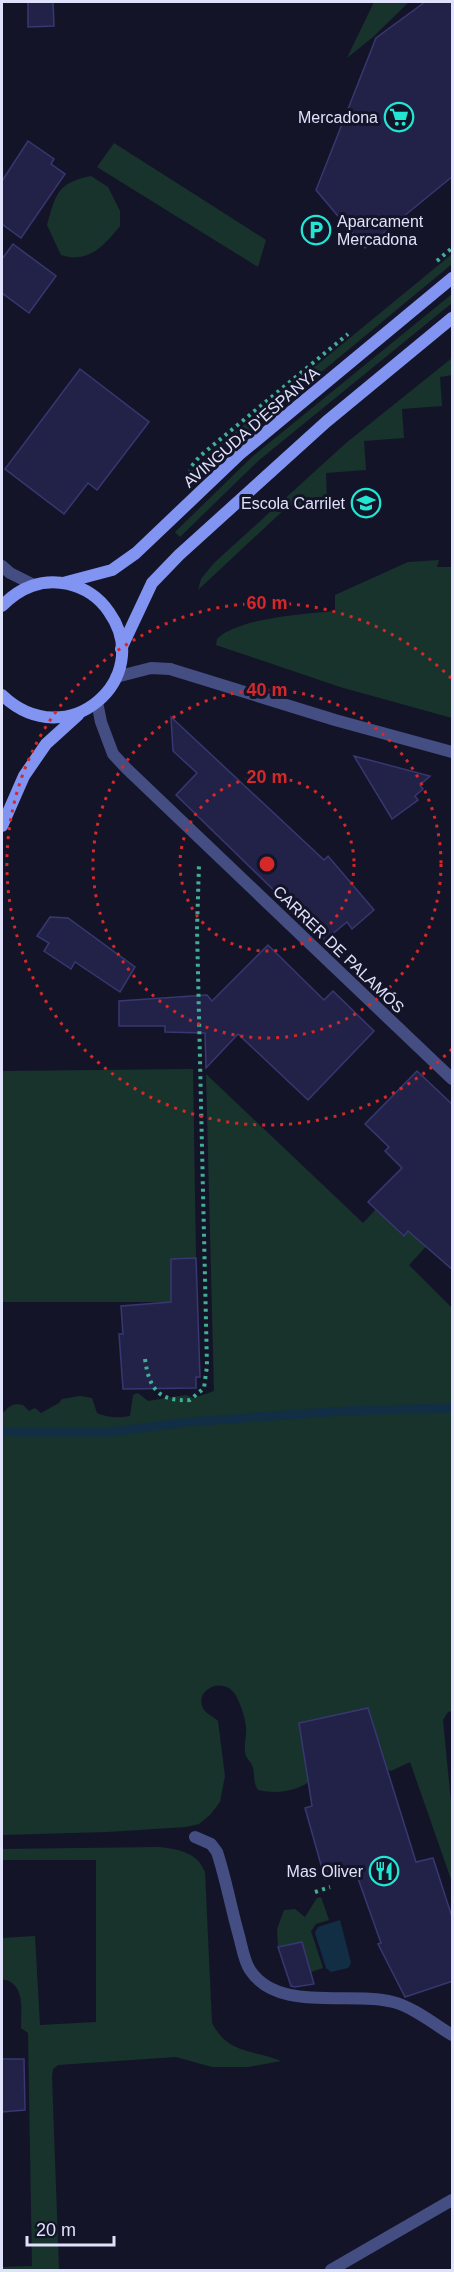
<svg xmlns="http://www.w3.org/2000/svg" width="454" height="2272" font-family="Arial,sans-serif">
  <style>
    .green { fill: #18332c }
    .water { fill: #122e45 }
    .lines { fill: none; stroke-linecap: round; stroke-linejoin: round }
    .stream { stroke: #122e45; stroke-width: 9 }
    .building { fill: #222248; stroke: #373771; stroke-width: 1.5 }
    .path { stroke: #3fb094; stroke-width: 4; stroke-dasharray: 3 4.5; stroke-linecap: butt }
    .service { stroke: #444e83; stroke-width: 12 }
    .minor { stroke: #444e83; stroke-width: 12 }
    .tertiary { stroke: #444e83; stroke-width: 12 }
    .secondary { stroke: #8194f1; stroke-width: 12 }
    .ring { fill: none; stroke: #d62828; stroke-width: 3; stroke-dasharray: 3 6 }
    .labels { text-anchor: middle; stroke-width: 6; stroke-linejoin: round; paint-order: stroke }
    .poi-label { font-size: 16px; fill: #e0e2fb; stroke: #141429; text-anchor: end }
    .street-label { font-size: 16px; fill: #e0e2fb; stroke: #141429 }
    .centre { fill: #d62828; stroke: #141429; stroke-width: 3 }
    .ring-label { font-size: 18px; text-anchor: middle; font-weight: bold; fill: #d62828; stroke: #141429; stroke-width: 6; stroke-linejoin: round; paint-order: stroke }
  </style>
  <rect width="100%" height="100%" fill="#141429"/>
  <g class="green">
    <polygon points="374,2 409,2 373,37 347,58"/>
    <polygon points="114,143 266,240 258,267 97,167"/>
    <path d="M 91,176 L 108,187 L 120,211 L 120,226 C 105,245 88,264 61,255 L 47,225 C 56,194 57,183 91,176 Z"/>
    <polygon points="452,254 452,264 210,464 205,457"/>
    <polygon points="452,294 452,303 258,461 180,537 175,532 253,456"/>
    <polygon points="452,358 452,375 440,377 442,406 402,409 404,438 364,441 366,470 326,473 327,503 288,506 198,590 201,579 214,563 346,443"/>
    <path d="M 439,560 L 437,567 L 452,567 L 452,718 L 340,687 L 216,645 L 217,639 C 238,618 305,614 335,611 L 335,595 L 408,562 Z"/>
    <polygon points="193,1069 196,1258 171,1259 171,1302 2,1302 2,1071"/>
    <path d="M 206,1074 L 363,1223 L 376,1209 L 403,1236 L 415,1224 L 431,1241 L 409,1265 L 452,1308 L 452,1711 L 448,1712 L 443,1720 L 452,1813 L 452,1882 L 410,1762 L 391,1771 L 387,1769 L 368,1708 L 309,1782 C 293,1792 276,1794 258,1790 C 253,1783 255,1776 253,1768 C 252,1763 248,1760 246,1756 C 243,1746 247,1737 246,1727 C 245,1718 242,1708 238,1700 C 227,1672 191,1690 204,1710 C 207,1714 214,1717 218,1721 L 225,1776 L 220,1802 L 210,1815 L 199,1824 L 186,1827 L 107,1832 L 2,1835 L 2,1412 L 4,1412 C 10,1405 14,1403 23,1405 L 29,1411 L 35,1408 L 41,1413 L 59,1403 L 62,1399 L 80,1396 L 92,1398 L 97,1413 C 109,1418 117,1418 130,1416 L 133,1395 L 138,1393 L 148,1401 L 186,1395 L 194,1398 L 214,1391 Z"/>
    <path d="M 160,1847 C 180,1850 197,1852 205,1872 L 212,2023 C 229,2055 252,2049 281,2061 L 248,2067 L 212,2067 L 176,2057 L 58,2065 L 53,2069 L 52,2077 L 59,2270 L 2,2270 L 2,2267 L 32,2266 L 28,2033 L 21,2028 C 21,2010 26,1983 2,1979 L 2,1938 L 35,1936 L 40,2025 L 96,2022 L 96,1860 L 2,1860 L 2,1849 Z"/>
    <polygon points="321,1897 329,1920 316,1924 311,1931 323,1968 311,1972 302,1942 278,1947 277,1929 284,1910 295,1909 305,1917 317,1898"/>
  </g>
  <polygon class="water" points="340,1920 351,1963 348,1968 331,1972 326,1968 315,1933 318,1927"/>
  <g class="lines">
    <polyline class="stream" points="2,1432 110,1432 188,1422 345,1411 452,1408"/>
  </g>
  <g class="building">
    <polygon points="28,2 53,2 54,26 28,27"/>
    <polygon points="425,2 453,2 453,176 365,248 316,190 376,38"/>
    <polygon points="28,141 54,159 51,164 65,174 21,238 2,224 2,181"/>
    <polygon points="13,244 56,276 29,313 2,293 2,259"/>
    <polygon points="80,369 149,422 97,490 88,483 64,514 5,469"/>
    <polygon points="171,717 324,860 328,856 374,910 352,929 347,922 325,940 176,795 197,773 173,751"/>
    <polygon points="354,756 430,776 420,785 423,789 415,796 418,800 392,819"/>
    <polygon points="50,917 68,918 135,967 120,992 75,962 71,969 44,951 49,943 37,936"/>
    <polygon points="268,945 324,1000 333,991 374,1031 308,1100 238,1034 206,1068 205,1033 165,1032 165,1026 119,1026 119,1001 207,995 212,1001"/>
    <polygon points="417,1071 453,1105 453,1270 408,1231 404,1236 368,1202 402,1168 385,1151 389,1147 365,1124"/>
    <polygon points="196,1258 200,1377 196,1377 196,1388 123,1389 119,1334 123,1334 121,1306 171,1302 171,1259"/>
    <polygon points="368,1708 416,1862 433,1858 453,1920 453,1981 405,1997 378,1944 381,1943 355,1870 325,1879 305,1808 312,1806 299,1723"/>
    <polygon points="302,1942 314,1984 295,1987 291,1986 278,1947"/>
    <polygon points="2,2059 24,2059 25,2110 2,2112"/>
  </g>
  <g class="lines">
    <g class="path">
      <polyline points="437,261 452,248"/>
      <polyline points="190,473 191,467 200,456 348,334"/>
      <path d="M 145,1359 C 149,1388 158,1402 190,1400 L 204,1388 L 207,1366 L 197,929 L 199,864"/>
      <polyline points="315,1892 330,1887"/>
    </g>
    <path class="service" d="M 195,1837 L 211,1844 L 217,1852 C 226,1879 231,1908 239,1936 C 242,1947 244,1961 250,1970 C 278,2013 351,1991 393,2002 C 411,2006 436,2025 452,2035"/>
    <g class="minor">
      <polyline points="116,677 151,668 170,669"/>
      <polyline points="97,702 101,722 113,754 126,768 452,1079"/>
      <polyline points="331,2270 452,2200"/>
    </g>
    <g class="tertiary">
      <polyline points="2,566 10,573 34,585"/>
      <polyline points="170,669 335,720 452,752"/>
    </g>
    <g class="secondary">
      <polyline points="63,583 112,570 136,553 240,454 452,278"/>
      <path d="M 2,606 C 19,588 42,578 68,584 C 85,588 99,597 109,612 C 156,678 67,757 2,695"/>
      <polyline points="121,649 152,583 179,555 326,422 452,318"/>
      <polyline points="2,826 24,776 46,744 78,715"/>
    </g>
  </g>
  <g class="ring">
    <circle cx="267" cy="864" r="87"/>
    <circle cx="267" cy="864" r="174"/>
    <path d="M452 1049A261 261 0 1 1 452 679"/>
  </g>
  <defs>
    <g id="supermarket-ring" transform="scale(1.5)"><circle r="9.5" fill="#141429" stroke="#21e6d4" stroke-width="1.5"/><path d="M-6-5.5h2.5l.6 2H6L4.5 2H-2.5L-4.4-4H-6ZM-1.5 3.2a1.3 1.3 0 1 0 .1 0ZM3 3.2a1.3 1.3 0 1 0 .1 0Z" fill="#21e6d4"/></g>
    <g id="parking-ring" transform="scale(1.5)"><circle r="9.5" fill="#141429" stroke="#21e6d4" stroke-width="1.5"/><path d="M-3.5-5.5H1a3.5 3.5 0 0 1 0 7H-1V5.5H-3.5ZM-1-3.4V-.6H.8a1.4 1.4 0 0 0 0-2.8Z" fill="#21e6d4"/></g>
    <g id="school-ring" transform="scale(1.5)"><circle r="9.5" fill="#141429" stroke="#21e6d4" stroke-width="1.5"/><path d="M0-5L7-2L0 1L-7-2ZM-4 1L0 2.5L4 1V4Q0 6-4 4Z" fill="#21e6d4"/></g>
    <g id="restaurant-ring" transform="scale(1.5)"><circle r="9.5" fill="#141429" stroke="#21e6d4" stroke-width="1.5"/><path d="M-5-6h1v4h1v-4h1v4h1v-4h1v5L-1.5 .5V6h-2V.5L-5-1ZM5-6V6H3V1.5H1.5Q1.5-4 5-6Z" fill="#21e6d4"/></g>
  </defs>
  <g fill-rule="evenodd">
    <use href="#supermarket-ring" x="399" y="117"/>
    <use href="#parking-ring" x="316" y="230"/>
    <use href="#school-ring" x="366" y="503"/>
    <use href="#restaurant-ring" x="384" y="1871"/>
  </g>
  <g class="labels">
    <g class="poi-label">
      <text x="378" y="123">Mercadona</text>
      <text x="337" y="227" text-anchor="start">Aparcament<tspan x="337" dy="18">Mercadona</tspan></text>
      <text x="345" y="509">Escola Carrilet</text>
      <text x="363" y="1877">Mas Oliver</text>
    </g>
    <g class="street-label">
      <text transform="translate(251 427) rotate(-41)" y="6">AVINGUDA D'ESPANYA</text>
      <text transform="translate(339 949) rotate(44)" y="6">CARRER DE PALAMÓS</text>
    </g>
  </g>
  <circle cx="267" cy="864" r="9" class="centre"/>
  <g class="ring-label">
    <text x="267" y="609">60 m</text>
    <text x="267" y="696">40 m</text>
    <text x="267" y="783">20 m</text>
  </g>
  <rect width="454" height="2272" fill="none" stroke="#e0e2fb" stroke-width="6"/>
  <path d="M27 2236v9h87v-9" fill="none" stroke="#e0e2fb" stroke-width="3"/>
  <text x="36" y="2236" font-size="18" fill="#e0e2fb" stroke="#141429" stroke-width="4.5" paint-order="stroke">20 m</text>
</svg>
